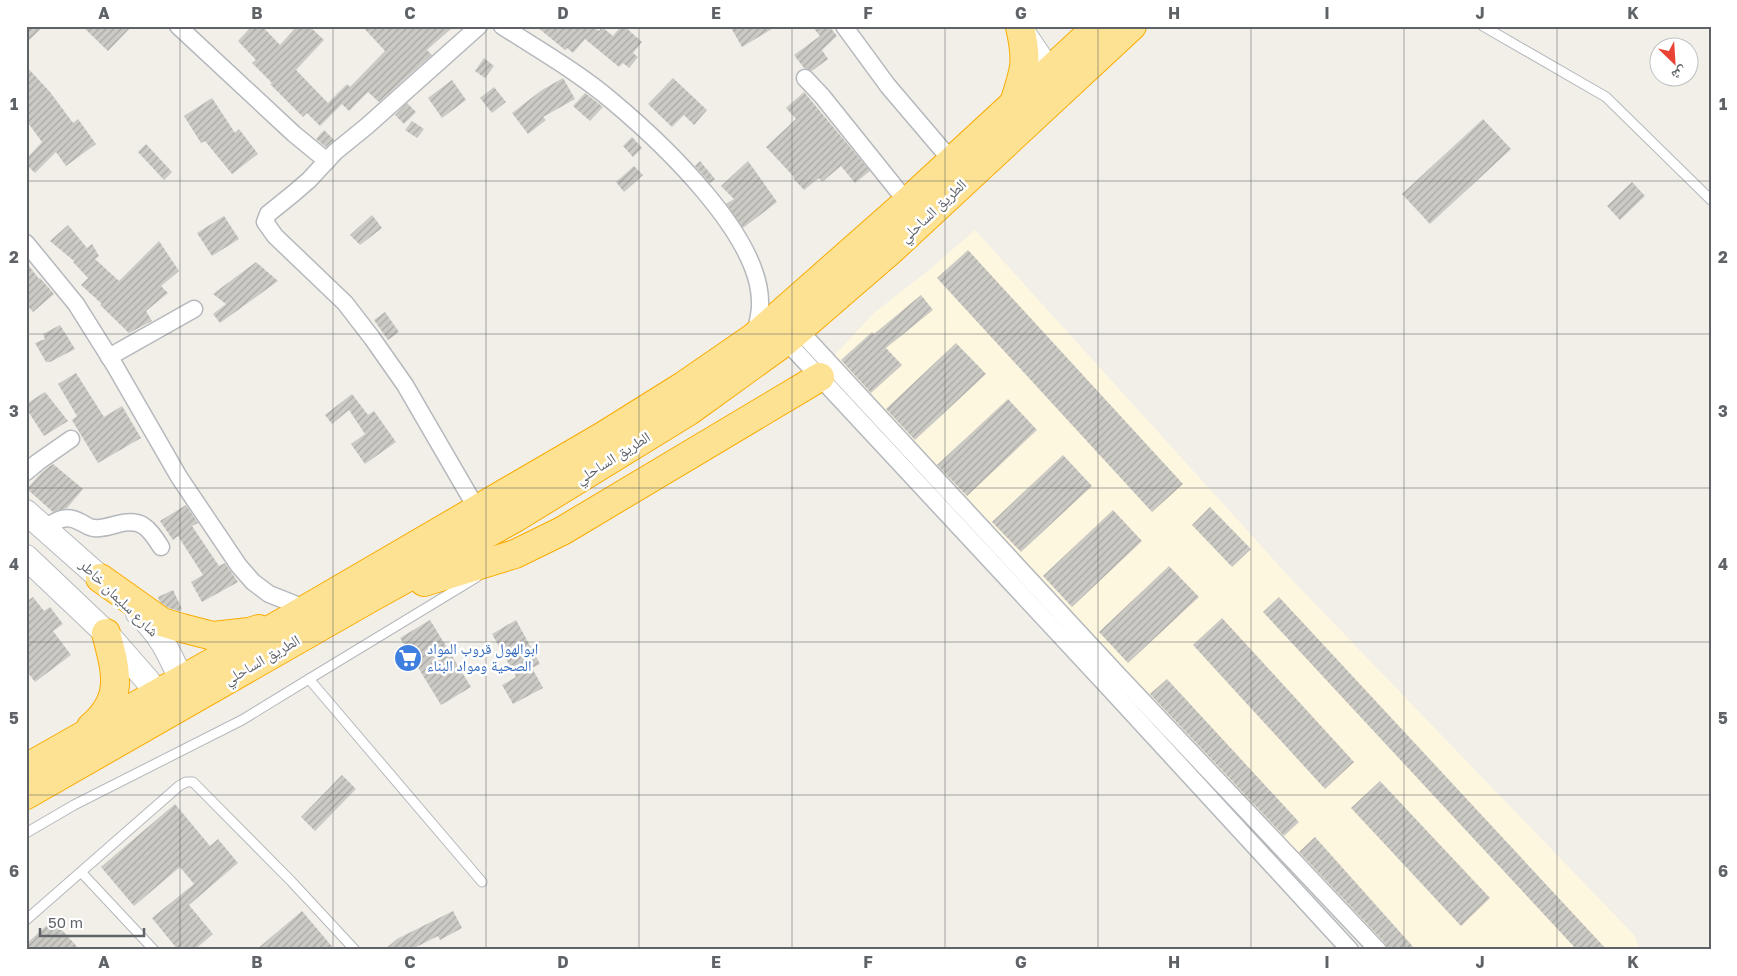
<svg xmlns="http://www.w3.org/2000/svg" width="1737" height="976" font-family="'Golos Text','Noto Naskh Arabic',sans-serif">
  <style>
    .commercial { fill: #fef7e0 }
    .building { fill: url(#building-hatch) }
    .lines { fill: none; stroke-linecap: round; stroke-linejoin: round }
    .lane-casing { stroke: #b5b8bc; stroke-width: 11 }
    .street-casing { stroke: #b5b8bc; stroke-width: 19 }
    .secondary-casing { stroke: #b6babf; stroke-width: 26 }
    .highway-casing { stroke: #f9ab00; stroke-width: 30 }
    .lane { stroke: #fff; stroke-width: 9 }
    .street { stroke: #fff; stroke-width: 16 }
    .secondary { stroke: #fff; stroke-width: 24 }
    .highway { stroke: #fde293; stroke-width: 28 }
    .grid { fill: none; stroke: #5f6368; stroke-width: 1; stroke-opacity: 0.55 }
    .labels { text-anchor: middle; stroke-width: 5; stroke-linejoin: round; paint-order: stroke }
    .street-label { font-size: 15px; fill: #5f6368; stroke: #fff }
    .shop-label { font-size: 15px; fill: #366cbe; stroke: #fff; text-anchor: start }
    .neatline { fill: none; stroke: #5f6368; stroke-width: 2 }
    .grid-label { font-size: 16px; text-anchor: middle; font-weight: bold; fill: #5f6368 }
  </style>
  <defs>
    <pattern id="building-hatch" width="6" height="6" patternUnits="userSpaceOnUse" patternTransform="scale(1.25)"><rect width="6" height="6" fill="#cccac5"/><path d="M-1 1l2-2M0 6l6-6M5 7l2-2" fill="none" stroke="#a9a8a4"/></pattern>
  </defs>
  <rect width="100%" height="100%" fill="#f1efe8"/>
  <polygon class="commercial" points="975,230 1293,581 1634,935 1640,950 1384,950 830,360 875,312 928,271"/>
  <g class="building">
    <polygon points="26,26 44,26 26,43"/>
    <polygon points="82,26 132,26 108,51"/>
    <polygon points="252,26 262,26 280,45 297,26 309,26 324,40 296,70 328,103 347,84 350,87 385,51 362,26 454,26 427,50 432,55 379,102 368,92 349,111 342,104 320,126 307,113 303,117 270,84 272,83 252,63 256,60 238,41"/>
    <polygon points="536,26 596,26 594,28 599,31 602,27 613,36 621,26 624,26 642,42 633,53 638,57 629,68 623,63 619,67 585,39 573,53 567,48 565,50"/>
    <polygon points="730,26 777,26 742,47"/>
    <polygon points="812,26 829,26 837,36 822,50 828,59 812,71 804,68 794,55 820,36"/>
    <polygon points="484,58 494,66 485,78 475,71"/>
    <polygon points="26,66 50,92 73,123 78,119 96,144 66,166 56,152 35,173 26,164 26,159 42,142 26,120"/>
    <polygon points="563,78 575,99 543,117 546,120 528,134 512,113 542,90"/>
    <polygon points="673,78 707,110 694,125 684,115 672,127 648,104"/>
    <polygon points="452,80 466,100 442,118 428,98"/>
    <polygon points="494,87 506,102 492,113 480,98"/>
    <polygon points="804,92 870,171 855,183 841,166 822,182 819,178 804,190 793,178 794,177 766,147 796,119 786,108"/>
    <polygon points="585,93 603,107 590,121 573,106"/>
    <polygon points="212,98 235,133 239,129 258,154 232,174 205,141 201,143 184,116"/>
    <polygon points="407,103 416,112 404,124 395,115"/>
    <polygon points="1483,119 1511,149 1430,224 1402,194"/>
    <polygon points="412,121 424,129 417,138 405,130"/>
    <polygon points="324,130 334,140 326,147 316,139"/>
    <polygon points="632,137 642,148 633,157 623,146"/>
    <polygon points="146,144 172,172 164,180 138,152"/>
    <polygon points="700,161 715,179 710,183 695,166"/>
    <polygon points="748,161 777,202 743,228 726,204 734,199 721,186"/>
    <polygon points="634,166 643,175 624,192 616,182"/>
    <polygon points="1632,182 1645,196 1620,220 1607,206"/>
    <polygon points="372,215 382,228 360,245 350,235"/>
    <polygon points="224,216 239,239 212,256 197,233"/>
    <polygon points="68,225 87,248 92,244 99,256 95,259 119,281 159,241 179,271 161,286 168,293 146,311 152,321 129,333 100,305 102,304 81,285 88,278 73,262 74,261 50,241"/>
    <polygon points="968,250 1183,484 1152,512 937,278"/>
    <polygon points="26,262 39,279 40,278 54,294 33,312 26,304"/>
    <polygon points="256,262 278,281 220,323 213,314 226,304 213,294"/>
    <polygon points="921,295 933,310 886,348 902,365 871,393 841,360 872,332 874,334"/>
    <polygon points="385,312 399,332 388,340 374,320"/>
    <polygon points="60,325 75,349 50,362 46,362 35,343 45,339 43,334"/>
    <polygon points="956,343 986,374 915,440 886,409"/>
    <polygon points="76,373 104,417 122,406 141,438 98,463 72,420 77,416 58,384"/>
    <polygon points="45,392 68,421 44,436 26,408 26,404"/>
    <polygon points="352,394 368,415 374,411 396,442 365,464 351,444 365,434 349,410 332,424 325,415"/>
    <polygon points="1008,399 1037,430 967,496 937,465"/>
    <polygon points="1063,455 1092,486 1021,552 992,522"/>
    <polygon points="53,464 83,489 67,508 53,512 27,489 42,472"/>
    <polygon points="186,505 198,523 192,526 219,566 225,563 238,582 202,602 191,582 203,575 178,536 173,540 160,521"/>
    <polygon points="1210,507 1251,549 1232,567 1192,525"/>
    <polygon points="1113,510 1142,541 1072,607 1043,576"/>
    <polygon points="1169,566 1199,597 1128,663 1099,632"/>
    <polygon points="173,590 182,609 179,611 169,608 160,602 158,597"/>
    <polygon points="33,597 44,611 50,607 63,624 53,631 71,655 35,682 26,670 26,602"/>
    <polygon points="1279,597 1607,950 1577,950 1263,612"/>
    <polygon points="1222,618 1354,762 1325,789 1193,645"/>
    <polygon points="430,620 471,687 441,705 400,638"/>
    <polygon points="516,620 540,664 532,668 543,688 513,704 502,685 516,677 492,634"/>
    <polygon points="1167,679 1299,822 1284,836 1150,694"/>
    <polygon points="342,775 356,789 315,831 301,817"/>
    <polygon points="1380,781 1490,898 1461,926 1351,808"/>
    <polygon points="175,804 210,846 218,839 238,863 189,905 213,934 194,950 178,950 152,918 194,884 180,867 134,906 101,867"/>
    <polygon points="1315,837 1416,950 1388,950 1385,943 1299,852"/>
    <polygon points="302,911 335,950 256,950"/>
    <polygon points="453,911 462,928 440,940 438,936 410,950 384,950 397,939"/>
    <polygon points="53,920 80,950 26,950 26,944"/>
  </g>
  <g class="lines">
    <g class="lane-casing">
      <g id="lane">
        <polyline points="1483,26 1606,97 1711,200"/>
        <polyline points="309,679 477,577"/>
        <polyline points="26,833 74,805 242,720 309,679 482,882"/>
        <polyline points="81,872 154,950"/>
        <polyline points="26,920 179,786 186,782 193,782 291,881 355,950"/>
      </g>
    </g>
    <g class="street-casing">
      <g id="street">
        <polyline points="178,26 294,134 327,161"/>
        <path d="M 502,26 C 539,50 578,72 612,101 C 661,142 759,234 760,301 C 761,312 757,324 755,335"/>
        <polyline points="844,26 888,86 951,160"/>
        <polyline points="805,78 822,96 907,202"/>
        <polyline points="26,243 76,304 115,366 179,477 239,566 253,582 269,594 307,609"/>
        <polyline points="798,329 1119,676 1378,950"/>
        <polyline points="786,341 1108,687 1350,950"/>
        <polyline points="109,357 194,309"/>
        <polyline points="26,472 38,462 71,439"/>
        <polyline points="477,509 405,385 372,338 345,303 275,236 265,222 268,214 294,193 309,180 335,152 367,126 479,26"/>
        <path d="M 45,528 C 57,520 66,514 80,522 C 85,524 89,528 94,528 C 102,529 110,526 118,524 C 142,518 149,528 161,547"/>
      </g>
    </g>
    <g class="secondary-casing">
      <g id="secondary">
        <polyline points="1020,28 1060,87"/>
        <polyline points="26,512 114,590"/>
        <polyline points="26,557 106,633 148,681 164,712"/>
        <path d="M 138,613 C 167,640 172,662 189,696"/>
      </g>
    </g>
    <g class="highway-casing">
      <g id="highway">
        <path d="M 1014,103 C 1025,69 1028,62 1020,27"/>
        <polyline points="100,578 162,622 182,628 213,636 249,632 259,629"/>
        <polyline points="424,582 515,554 562,531 820,377"/>
        <path d="M 91,727 C 125,699 116,671 106,633"/>
        <polyline points="26,768 289,619 603,436 683,386 754,337 907,202 1098,26"/>
        <polyline points="26,795 372,597 515,518 689,411 786,341 889,252 1132,26"/>
      </g>
    </g>
    <use href="#lane" class="lane"/>
    <use href="#street" class="street"/>
    <use href="#secondary" class="secondary"/>
    <use href="#highway" class="highway"/>
  </g>
  <path class="grid" d="M 180,26 L 180,950M 333,26 L 333,950M 486,26 L 486,950M 639,26 L 639,950M 792,26 L 792,950M 945,26 L 945,950M 1098,26 L 1098,950M 1251,26 L 1251,950M 1404,26 L 1404,950M 1557,26 L 1557,950M 26,181 L 1711,181M 26,334 L 1711,334M 26,488 L 1711,488M 26,642 L 1711,642M 26,795 L 1711,795"/>
  <defs>
    <g id="supermarket-disc" transform="scale(1.4375)"><circle r="9.5" fill="#3f7fe0" stroke="#fff"/><path d="M-6-5.5h2.5l.6 2H6L4.5 2H-2.5L-4.4-4H-6ZM-1.5 3.2a1.3 1.3 0 1 0 .1 0ZM3 3.2a1.3 1.3 0 1 0 .1 0Z" fill="#fff"/></g>
  </defs>
  <g fill-rule="evenodd">
    <use href="#supermarket-disc" x="408" y="658"/>
  </g>
  <g class="labels">
    <g class="street-label">
      <text transform="translate(933 211) rotate(-43)" y="5">الطريق الساحلي</text>
      <text transform="translate(613 458) rotate(-32)" y="5">الطريق الساحلي</text>
      <text transform="translate(119 598) rotate(44)" y="5">شارع سليمان خاطر</text>
      <text transform="translate(262 660) rotate(-30)" y="5">الطريق الساحلي</text>
    </g>
    <g class="shop-label">
      <text x="427" y="654">ابوالهول قروب المواد<tspan x="427" dy="17">الصحية ومواد البناء</tspan></text>
    </g>
  </g>
  <rect width="1737" height="976" fill="none" stroke="#ffffff" stroke-width="55"/>
  <g transform="translate(1674 62) rotate(155)"><circle r="24" fill="#ffffff" stroke="#bfc1c3"/>
  <path d="M0-4L9 19L0 12L-9 19Z" fill="#ea4335"/>
  <text y="-8" font-size="14" font-weight="bold" text-anchor="middle" fill="#5f6368">ش</text>
  </g>
  <path d="M40 928v8h104v-8" fill="none" stroke="#5f6368" stroke-width="2.5"/>
  <text x="48" y="928" font-size="15" fill="#5f6368" stroke="#ffffff" stroke-width="4" paint-order="stroke">50 m</text>
  <rect x="28" y="28" width="1682" height="920" class="neatline"/>
  <g class="grid-label">
    <text x="104" y="19">A</text>
    <text x="257" y="19">B</text>
    <text x="410" y="19">C</text>
    <text x="563" y="19">D</text>
    <text x="716" y="19">E</text>
    <text x="868" y="19">F</text>
    <text x="1021" y="19">G</text>
    <text x="1174" y="19">H</text>
    <text x="1327" y="19">I</text>
    <text x="1480" y="19">J</text>
    <text x="1633" y="19">K</text>
    <text x="14" y="110">1</text>
    <text x="1723" y="110">1</text>
    <text x="14" y="263">2</text>
    <text x="1723" y="263">2</text>
    <text x="14" y="417">3</text>
    <text x="1723" y="417">3</text>
    <text x="14" y="570">4</text>
    <text x="1723" y="570">4</text>
    <text x="14" y="724">5</text>
    <text x="1723" y="724">5</text>
    <text x="14" y="877">6</text>
    <text x="1723" y="877">6</text>
    <text x="104" y="968">A</text>
    <text x="257" y="968">B</text>
    <text x="410" y="968">C</text>
    <text x="563" y="968">D</text>
    <text x="716" y="968">E</text>
    <text x="868" y="968">F</text>
    <text x="1021" y="968">G</text>
    <text x="1174" y="968">H</text>
    <text x="1327" y="968">I</text>
    <text x="1480" y="968">J</text>
    <text x="1633" y="968">K</text>
  </g>
</svg>
